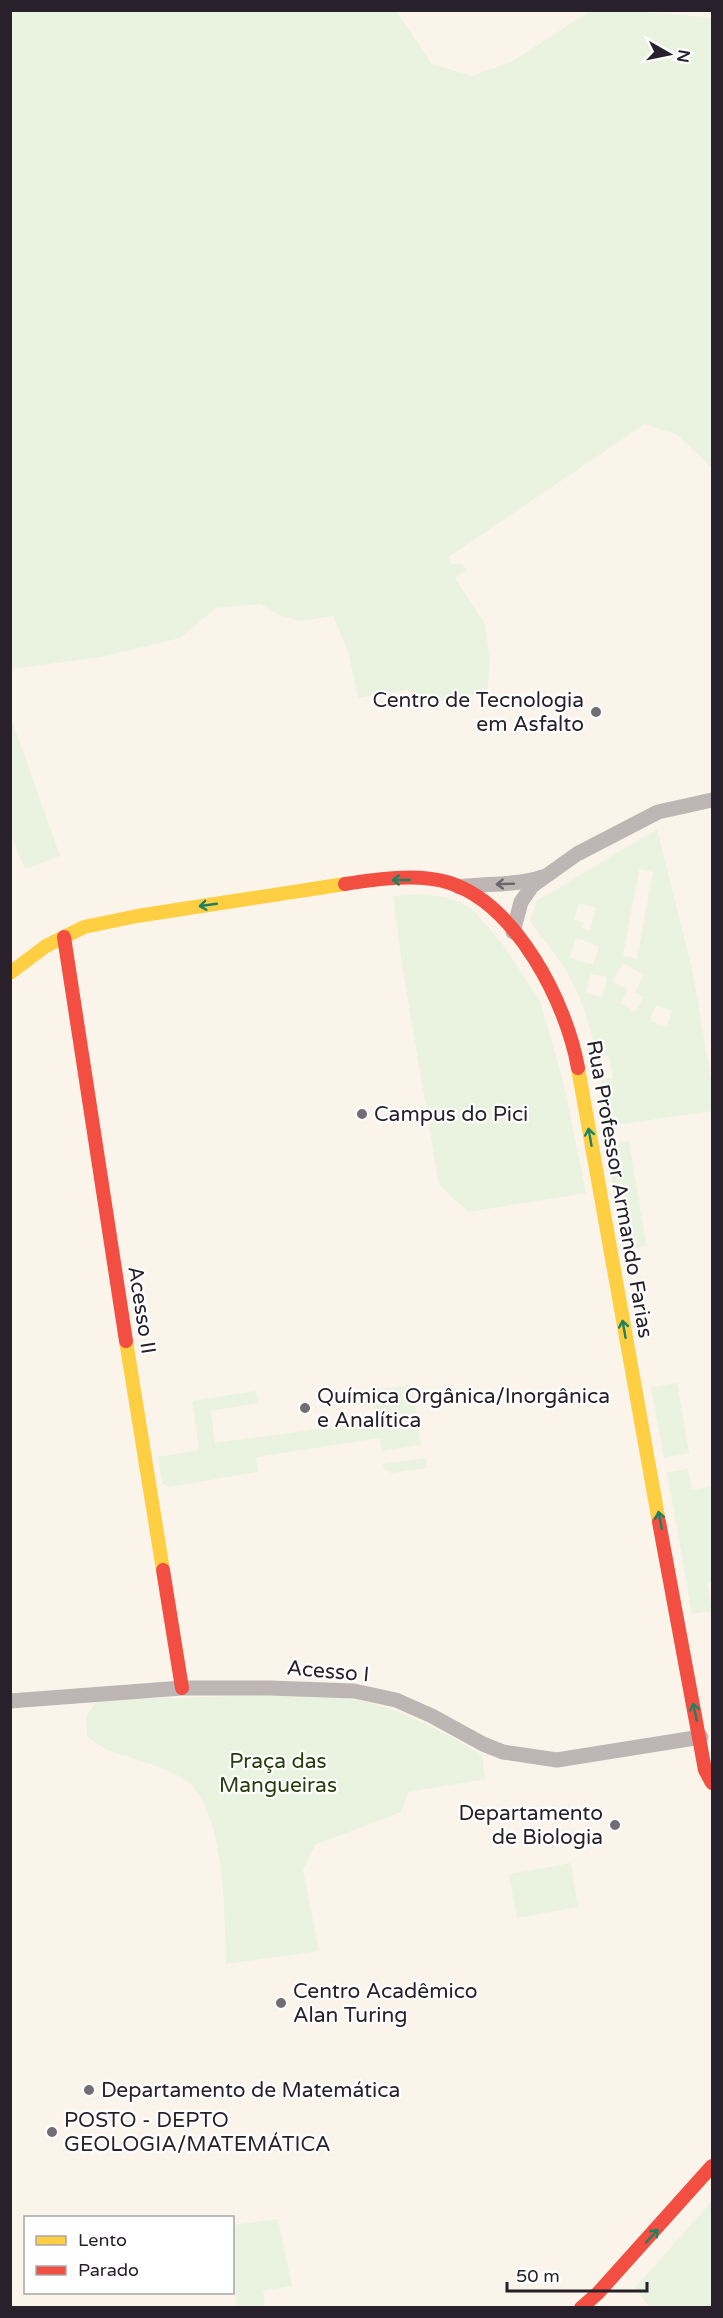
<svg xmlns="http://www.w3.org/2000/svg" width="723" height="2318" font-family="'Varela Round',sans-serif">
  <style>
    .education { fill: #fbf4eb; fill-rule: evenodd }
    .green { fill: #e9f3df; fill-rule: evenodd }
    .lines { fill: none; stroke-linecap: round; stroke-linejoin: round }
    .street { stroke: #bdb6b4; stroke-width: 15 }
    .slow { stroke: #ffcf43; stroke-width: 14 }
    .jam { stroke: #f24e42; stroke-width: 14 }
    .oneway { stroke: #1f8062 }
    .oneway2 { stroke: #6b6469 }
    .poi-dot { fill: #726d75; stroke: #fff; stroke-width: 2 }
    .labels { text-anchor: middle; stroke-width: 4.5; stroke-linejoin: round; paint-order: stroke }
    .poi-label { font-size: 21px; fill: #28212b; stroke: #fff; text-anchor: start }
    .street-label { font-size: 21px; fill: #28212b; stroke: #fff }
    .park-label { font-size: 21px; fill: #293e0c; stroke: #fff }
  </style>
  <rect width="100%" height="100%" fill="#fcfafe"/>
  <path class="education" d="M 11,11 L 712,11 L 712,2307 L 11,2308 ZM 26,2218 L 232,2218 L 232,2292 L 26,2292 Z"/>
  <g class="green">
    <polygon points="11,10 396,11 432,64 472,76 513,61 590,11 635,11 712,18 712,468 678,435 645,424 448,557 451,564 462,564 466,570 455,578 485,624 490,663 487,693 413,705 410,689 358,698 348,651 333,616 300,621 279,615 261,604 216,608 180,638 102,657 11,669"/>
    <polygon points="10,715 60,856 25,869 11,835"/>
    <path d="M 657,829 L 693,973 L 712,1086 L 712,1111 L 609,1126 C 599,1074 594,1017 566,970 C 555,953 542,938 530,921 L 537,901 ZM 639,869 L 653,872 L 637,959 L 623,955 ZM 579,903 L 596,908 L 590,931 L 582,928 L 584,923 L 574,920 ZM 576,938 L 599,946 L 593,965 L 569,957 ZM 623,963 L 644,975 L 635,992 L 644,997 L 635,1012 L 620,1003 L 628,990 L 612,981 ZM 590,974 L 607,977 L 603,997 L 586,993 ZM 656,1005 L 672,1011 L 667,1027 L 650,1021 ZM 609,1056 L 613,1078 L 603,1080 L 599,1058 Z"/>
    <polygon points="419,894 444,897 461,903 474,911 503,945 540,1001 563,1081 586,1193 468,1212 439,1184 402,964 393,896"/>
    <polygon points="629,1141 646,1246 623,1250 606,1148 611,1144"/>
    <polygon points="677,1383 689,1453 664,1458 651,1387"/>
    <polygon points="412,1385 421,1445 382,1451 380,1438 256,1457 258,1472 169,1487 162,1483 158,1457 199,1450 192,1401 256,1391 258,1403 211,1411 215,1443 376,1421 371,1390"/>
    <polygon points="426,1458 427,1468 391,1473 384,1469 383,1464"/>
    <polygon points="688,1469 692,1490 712,1486 712,1582 707,1584 712,1611 692,1614 667,1472"/>
    <path d="M 309,1694 C 335,1697 361,1699 386,1708 C 421,1719 451,1737 482,1755 L 485,1779 L 409,1792 L 401,1812 L 315,1845 L 303,1870 L 319,1951 L 226,1964 C 225,1919 226,1801 181,1777 C 158,1765 131,1758 107,1750 L 87,1737 L 86,1716 L 98,1700 Z"/>
    <polygon points="571,1863 578,1907 517,1918 509,1874"/>
    <polygon points="712,2201 712,2307 649,2307 635,2288"/>
    <polygon points="278,2219 292,2286 263,2291 265,2307 237,2307 233,2282 233,2225"/>
  </g>
  <g class="lines">
    <g class="street">
      <path d="M 459,887 C 487,883 515,886 542,877"/>
      <polyline points="513,932 521,902 532,886 577,854 658,812 712,800"/>
      <polyline points="10,1701 182,1688 270,1688 354,1691 396,1700 432,1716 483,1744 503,1752 557,1760 701,1737"/>
    </g>
    <g class="slow">
      <polyline points="10,973 46,946 84,927 137,916 345,884"/>
      <polyline points="578,1068 659,1522"/>
      <polyline points="126,1341 163,1570"/>
    </g>
    <g class="jam">
      <path d="M 345,884 C 377,879 418,873 450,883 C 517,905 567,1004 578,1068"/>
      <polyline points="64,937 126,1341"/>
      <polyline points="659,1522 705,1770 712,1783"/>
      <polyline points="163,1570 182,1688"/>
      <polyline points="581,2308 598,2293 712,2166"/>
    </g>
  </g>
  <defs><path id="oneway-shaft" d="M-6 0H5M1.5-3L5.5 0L1.5 3" fill="none" stroke-width="1.6" stroke-linecap="round" stroke-linejoin="round" transform="scale(1.5)"/></defs>
  <g class="oneway">
    <use href="#oneway-shaft" transform="translate(401 880) rotate(-180)"/>
    <use href="#oneway-shaft" transform="translate(208 905) rotate(172)"/>
    <use href="#oneway-shaft" transform="translate(590 1137) rotate(-100)"/>
    <use href="#oneway-shaft" transform="translate(624 1329) rotate(-100)"/>
    <use href="#oneway-shaft" transform="translate(660 1520) rotate(-101)"/>
    <use href="#oneway-shaft" transform="translate(695 1712) rotate(-102)"/>
    <use href="#oneway-shaft" transform="translate(652 2236) rotate(-47)"/>
  </g>
  <use class="oneway2" href="#oneway-shaft" transform="translate(505 884) rotate(178)"/>
  <g class="poi-dot">
    <circle cx="596" cy="712" r="6"/>
    <circle cx="362" cy="1114" r="6"/>
    <circle cx="305" cy="1408" r="6"/>
    <circle cx="615" cy="1825" r="6"/>
    <circle cx="281" cy="2003" r="6"/>
    <circle cx="89" cy="2090" r="6"/>
    <circle cx="52" cy="2132" r="6"/>
  </g>
  <g class="labels">
    <g class="poi-label">
      <text x="584" y="707" text-anchor="end">Centro de Tecnologia<tspan x="584" dy="24">em Asfalto</tspan></text>
      <text x="374" y="1121">Campus do Pici</text>
      <text x="317" y="1403">Química Orgânica/Inorgânica<tspan x="317" dy="24">e Analítica</tspan></text>
      <text x="603" y="1820" text-anchor="end">Departamento<tspan x="603" dy="24">de Biologia</tspan></text>
      <text x="293" y="1998">Centro Acadêmico<tspan x="293" dy="24">Alan Turing</tspan></text>
      <text x="101" y="2097">Departamento de Matemática</text>
      <text x="64" y="2127">POSTO - DEPTO<tspan x="64" dy="24">GEOLOGIA/MATEMÁTICA</tspan></text>
    </g>
    <g class="street-label">
      <text transform="translate(620 1189) rotate(80)" y="7">Rua Professor Armando Farias</text>
      <text transform="translate(142 1310) rotate(81)" y="7">Acesso II</text>
      <text transform="translate(328 1671) rotate(5)" y="7">Acesso I</text>
    </g>
    <g class="park-label">
      <text x="278" y="1768">Praça das<tspan x="278" dy="24">Mangueiras</tspan></text>
    </g>
  </g>
  <rect width="723" height="2318" fill="none" stroke="#28212b" stroke-width="24"/>
  <rect x="24" y="2216" width="210" height="78" fill="#ffffff" stroke="#a9a6aa" stroke-width="1.5"/>
  <rect x="36" y="2236" width="30" height="9" fill="#ffcf43" stroke="#a9a6aa" stroke-width="1.5"/>
  <text x="78" y="2246" font-size="18" fill="#28212b">Lento</text>
  <rect x="36" y="2266" width="30" height="9" fill="#f24e42" stroke="#a9a6aa" stroke-width="1.5"/>
  <text x="78" y="2276" font-size="18" fill="#28212b">Parado</text>
  <g transform="translate(669 54) rotate(99)" stroke="#ffffff" stroke-width="4.5" paint-order="stroke">
  <path d="M0-4.5L10 22L0 15L-10 22Z" fill="#28212b"/>
  <text y="-9" font-size="16" font-weight="bold" text-anchor="middle" fill="#28212b">N</text>
  </g>
  <path d="M507 2282v9h140v-9" fill="none" stroke="#28212b" stroke-width="3"/>
  <text x="516" y="2282" font-size="18" fill="#28212b" stroke="#ffffff" stroke-width="4.5" paint-order="stroke">50 m</text>
</svg>
